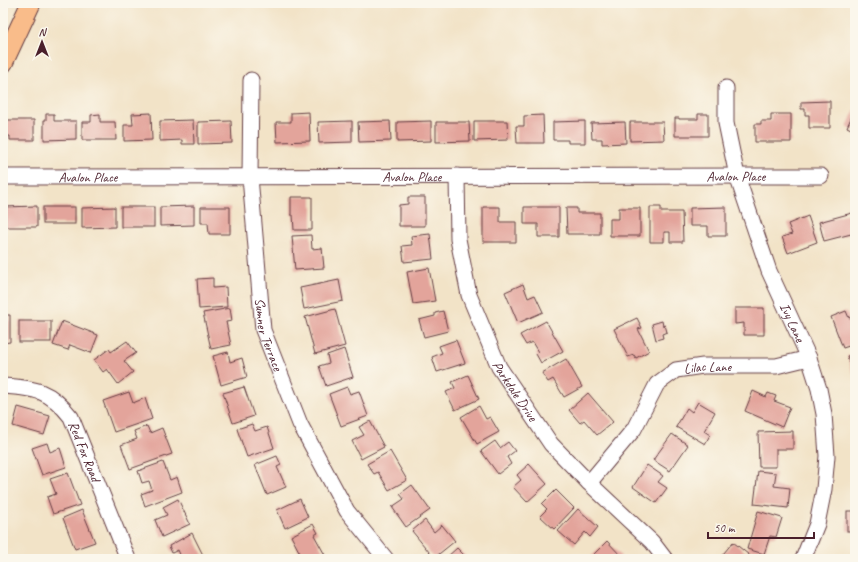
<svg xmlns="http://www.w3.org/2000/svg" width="858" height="562" font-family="Caveat,sans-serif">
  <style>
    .building { fill: #e3a49b }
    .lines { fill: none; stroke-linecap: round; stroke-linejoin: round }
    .minor-casing { stroke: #633c42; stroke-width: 17 }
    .major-casing { stroke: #633c42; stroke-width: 21 }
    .minor { stroke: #fff; stroke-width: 15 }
    .major { stroke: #f9bc8a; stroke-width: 19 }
    .labels { text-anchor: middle; stroke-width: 3; stroke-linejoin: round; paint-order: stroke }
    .street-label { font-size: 14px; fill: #4a1f2b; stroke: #fbf7ec }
  </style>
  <rect width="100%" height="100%" fill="#fbf7ec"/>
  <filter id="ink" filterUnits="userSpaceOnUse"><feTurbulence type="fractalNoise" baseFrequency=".025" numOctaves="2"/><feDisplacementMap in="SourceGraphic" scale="8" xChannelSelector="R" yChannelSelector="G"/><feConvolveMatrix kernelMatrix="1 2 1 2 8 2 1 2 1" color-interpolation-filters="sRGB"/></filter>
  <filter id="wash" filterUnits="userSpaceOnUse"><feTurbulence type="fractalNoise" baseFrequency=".012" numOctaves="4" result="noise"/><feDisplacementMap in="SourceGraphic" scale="16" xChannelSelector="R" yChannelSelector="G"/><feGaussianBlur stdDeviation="0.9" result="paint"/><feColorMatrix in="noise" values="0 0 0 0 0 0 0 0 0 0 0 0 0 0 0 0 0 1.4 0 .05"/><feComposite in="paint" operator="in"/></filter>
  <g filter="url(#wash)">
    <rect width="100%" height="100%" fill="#f2e3c7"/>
    <g id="blocks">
      <g class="building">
        <polygon points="830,101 830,128 809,128 809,115 805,115 805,109 801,109 801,102"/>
        <polygon points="855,109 855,131 847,127"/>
        <polygon points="309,112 310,141 277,142 276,122 291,122 291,113"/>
        <polygon points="151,113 152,140 124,141 124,125 133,125 132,114"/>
        <polygon points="46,114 54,114 54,121 76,121 76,139 44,140 44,120 46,120"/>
        <polygon points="100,114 100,122 115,122 116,140 82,140 82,122 91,122 91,115"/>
        <polygon points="698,114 708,114 708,136 675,136 675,118 679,118 679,119 698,119"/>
        <polygon points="771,114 791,114 791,142 755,142 755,124 761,124 761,121 771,121"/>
        <polygon points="543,115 544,143 517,143 516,126 524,126 524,116"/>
        <polygon points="3,120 34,120 34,140 10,140 10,136 3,136"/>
        <polygon points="193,120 194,144 182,144 182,140 160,141 160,121"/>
        <polygon points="231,121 232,143 198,144 198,122"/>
        <polygon points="352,121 352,142 319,143 318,122"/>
        <polygon points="390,121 391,141 359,142 358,122"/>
        <polygon points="431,121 431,141 397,142 397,122"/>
        <polygon points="474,121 507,121 508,140 474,141"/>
        <polygon points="585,121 585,143 568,143 568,140 553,140 553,122"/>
        <polygon points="436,122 469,122 470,141 436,142"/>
        <polygon points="625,122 626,143 602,144 602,139 592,139 591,123"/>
        <polygon points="630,122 663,122 664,140 630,141"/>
        <polygon points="291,197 312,197 312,230 294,230 293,215 291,215"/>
        <polygon points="408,197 425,197 425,226 399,226 399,205 408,204"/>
        <polygon points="37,206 37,227 4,227 4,207"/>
        <polygon points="194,206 194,225 160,226 160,207"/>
        <rect x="43" y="207" width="32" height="17"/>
        <polygon points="115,207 115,227 82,228 82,208"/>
        <rect x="121" y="207" width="33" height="20"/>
        <polygon points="201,207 230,207 230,234 209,234 208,223 201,223"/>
        <polygon points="483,207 500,207 500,222 516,222 516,242 483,242"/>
        <polygon points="524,207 559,207 559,237 538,237 538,224 524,224"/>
        <polygon points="650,207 661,207 661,212 682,212 683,242 670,242 670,232 664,232 664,242 650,242"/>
        <polygon points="726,207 726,236 708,236 708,226 690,226 690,208"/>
        <polygon points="566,208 577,208 577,213 600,213 600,234 567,234"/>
        <polygon points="619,208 640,208 640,236 610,236 610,219 619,219"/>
        <polygon points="852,213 855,223 855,233 824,241 819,222"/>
        <polygon points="808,216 817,242 788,253 782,237 792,234 788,224"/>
        <polygon points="430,234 433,259 404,262 402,246 412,245 411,236"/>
        <polygon points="311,235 312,249 322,248 324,268 295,270 292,236"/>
        <polygon points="429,268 435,301 413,304 407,272"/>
        <polygon points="213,278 213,288 226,287 227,307 199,309 197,279"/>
        <polygon points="339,280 343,301 304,309 300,288"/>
        <polygon points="523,284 528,298 535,295 543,312 518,323 505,292"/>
        <polygon points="230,308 232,321 226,322 231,345 211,349 203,313"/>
        <polygon points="735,308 764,308 764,335 744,335 744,323 735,324"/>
        <polygon points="335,309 345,346 315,354 305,317"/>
        <polygon points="443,311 448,331 424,337 419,320 435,316 435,313"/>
        <polygon points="846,311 849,318 855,316 855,344 843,348 831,317"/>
        <polygon points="3,315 10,315 10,342 3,343"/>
        <polygon points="637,318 642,328 638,329 649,351 636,358 634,355 628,357 614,329"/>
        <rect x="19" y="321" width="32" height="21"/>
        <polygon points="62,321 98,335 91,353 70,345 68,350 53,345"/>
        <polygon points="546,321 563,351 541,363 536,354 538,352 532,342 526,345 520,335"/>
        <polygon points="662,321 663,326 665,325 667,332 662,334 663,338 656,340 652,324"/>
        <polygon points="456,340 465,363 437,372 432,357 442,353 439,346"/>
        <polygon points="127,341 136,353 124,361 133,372 118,384 107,369 103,372 94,360 109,349 111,352"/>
        <polygon points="344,349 353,377 326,386 319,366 329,363 327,355"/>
        <polygon points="228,352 230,362 242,358 247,377 221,385 213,356"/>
        <polygon points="855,354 855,379 847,356"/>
        <polygon points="566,359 582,387 564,397 553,379 548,382 542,373"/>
        <polygon points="468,375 479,399 455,410 446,392 455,388 452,382"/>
        <polygon points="244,387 254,416 233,423 223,393"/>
        <polygon points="347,387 350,394 359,391 368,416 341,426 329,394"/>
        <polygon points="753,391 766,397 768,393 776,396 774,401 790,407 782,427 745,411"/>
        <polygon points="129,392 133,403 145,398 152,419 114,432 103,401"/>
        <polygon points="588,393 613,422 597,435 584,420 580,423 569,410"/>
        <polygon points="698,402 715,412 704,431 710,435 705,444 676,427 687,408 692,412"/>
        <polygon points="479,406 486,419 490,417 499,432 477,444 461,417"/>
        <polygon points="18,407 50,416 44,435 13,426"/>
        <polygon points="370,421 384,447 361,459 352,441 364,435 359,427"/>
        <polygon points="252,424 255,431 267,427 274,448 247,457 237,429"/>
        <polygon points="147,426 150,433 162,428 172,454 130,469 121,445 137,439 134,431"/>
        <polygon points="793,431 793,449 776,449 776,467 759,467 758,432"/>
        <polygon points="672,434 688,445 670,471 653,460"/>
        <polygon points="495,441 500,448 508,442 515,451 507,457 511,464 498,474 481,451"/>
        <polygon points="47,443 50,452 60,448 66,467 42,475 32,448"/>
        <polygon points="390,451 407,480 389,490 378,472 374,474 367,464"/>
        <polygon points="277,456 281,465 277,467 286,487 267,495 255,465"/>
        <polygon points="163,462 170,480 177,477 182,492 145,506 141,494 152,490 149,481 142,483 138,471"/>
        <polygon points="529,464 547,484 527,502 513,487 521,480 517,475"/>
        <polygon points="647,465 663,476 658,482 667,488 656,503 633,487"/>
        <polygon points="758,471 776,473 774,486 790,488 788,508 754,504"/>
        <polygon points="68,473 80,505 53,514 47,497 56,494 50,479"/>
        <polygon points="412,485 430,510 406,527 392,507 404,499 400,494"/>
        <polygon points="556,490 574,508 554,529 540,516 547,509 542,504"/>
        <polygon points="178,499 190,524 162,537 155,520 167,515 163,507"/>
        <polygon points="300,499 308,517 285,528 277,510"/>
        <polygon points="578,509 598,527 590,537 585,532 574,545 558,531"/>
        <polygon points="82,510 95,542 75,549 63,518"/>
        <polygon points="758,511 782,518 776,537 770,536 764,554 747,549"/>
        <rect x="847" y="511" width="8" height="20"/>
        <polygon points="425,520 434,532 442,525 455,541 434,558 412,531"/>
        <polygon points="313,524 318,533 314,535 325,555 317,559 303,559 291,536"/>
        <polygon points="192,533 205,559 182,559 178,550 172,553 169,546"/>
        <polygon points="607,541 621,556 619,558 620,559 589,559"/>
        <polygon points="733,542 754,559 719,559"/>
        <polygon points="457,548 468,559 449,559 447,557"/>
      </g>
    </g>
  </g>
  <g filter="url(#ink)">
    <use href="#blocks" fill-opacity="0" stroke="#633c42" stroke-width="1"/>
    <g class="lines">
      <g class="minor-casing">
        <g id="minor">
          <path id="s1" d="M 251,80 L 250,177 L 263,330 L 300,424 L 347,511 L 386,559"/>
          <path id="s2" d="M 726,88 L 726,123 L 737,176 L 769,271 L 809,358 L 819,389 L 824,414 L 827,456 L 824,489 L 817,524 L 803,559"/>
          <path id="s3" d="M 457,176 L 458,239 L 469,295 L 499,367 L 551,444 L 589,483 L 652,542 L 665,559"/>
          <path id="s4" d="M 3,177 L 821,176"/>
          <path id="s5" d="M 3,386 C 35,388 50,390 71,417 L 128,559"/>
          <path id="s6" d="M 589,483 L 634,429 L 657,384 L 676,370 L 703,366 L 776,366 L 809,358"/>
        </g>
      </g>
      <g class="major-casing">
        <polyline id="major" points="3,63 31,3"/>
      </g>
      <use href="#minor" class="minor"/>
      <use href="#major" class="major"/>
    </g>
  </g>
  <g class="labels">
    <g class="street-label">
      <text dy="5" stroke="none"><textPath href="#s4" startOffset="409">Avalon Place</textPath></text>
      <text dy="5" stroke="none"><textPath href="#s4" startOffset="733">Avalon Place</textPath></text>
      <text dy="5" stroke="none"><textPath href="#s4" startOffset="85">Avalon Place</textPath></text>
      <text dy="5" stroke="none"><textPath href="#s2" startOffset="246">Ivy Lane</textPath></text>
      <text dy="5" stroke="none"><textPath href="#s1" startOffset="256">Sumner Terrace</textPath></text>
      <text dy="5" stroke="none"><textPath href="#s6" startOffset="176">Lilac Lane</textPath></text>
      <text dy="5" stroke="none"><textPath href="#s3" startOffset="227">Parkdale Drive</textPath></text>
      <text dy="5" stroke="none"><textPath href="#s5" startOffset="115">Red Fox Road</textPath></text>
    </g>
  </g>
  <rect width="858" height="562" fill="none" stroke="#fbf7ec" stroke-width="16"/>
  <g transform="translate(42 42)" stroke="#fbf7ec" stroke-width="3" paint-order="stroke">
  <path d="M0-3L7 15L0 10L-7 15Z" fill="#4a1f2b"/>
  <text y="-6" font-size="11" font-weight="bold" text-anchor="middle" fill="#4a1f2b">N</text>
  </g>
  <path d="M708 532v6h106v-6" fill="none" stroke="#4a1f2b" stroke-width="2"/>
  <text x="714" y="532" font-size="12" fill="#4a1f2b" stroke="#fbf7ec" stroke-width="3" paint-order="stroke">50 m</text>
</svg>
